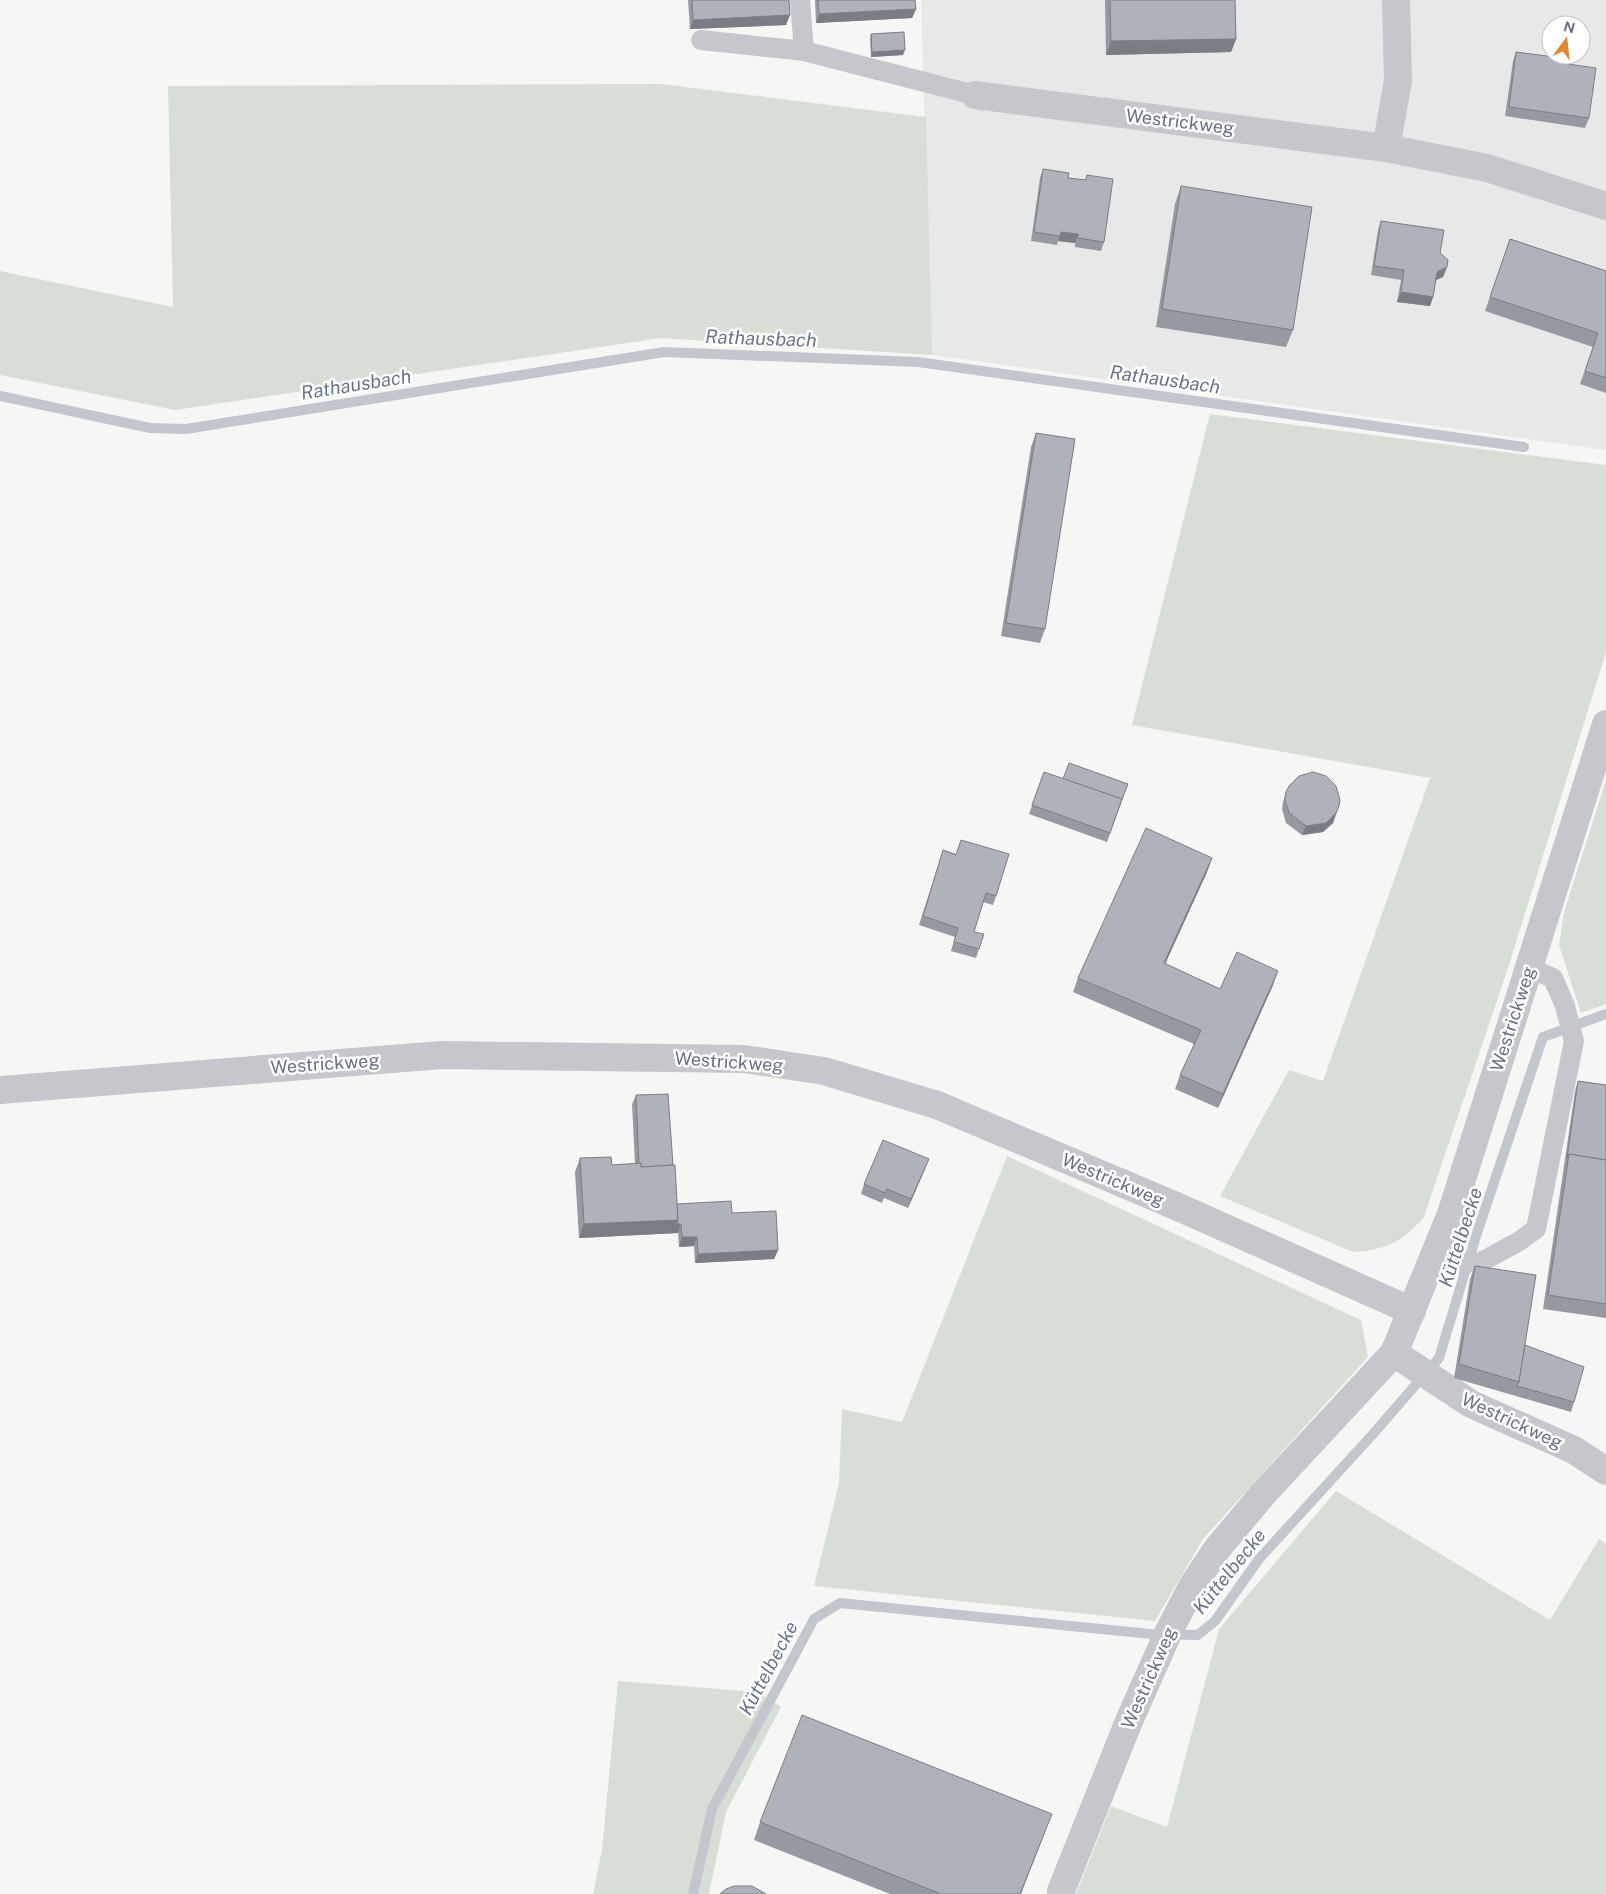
<svg xmlns="http://www.w3.org/2000/svg" width="1606" height="1894" font-family="'Public Sans',sans-serif">
  <style>
    .built { fill: #e7e8e8; fill-rule: evenodd }
    .green { fill: #d7ded6 }
    .lines { fill: none; stroke-linecap: round; stroke-linejoin: round }
    .stream { stroke: #c2c7ce; stroke-width: 10 }
    .lane { stroke: #c6c7cc; stroke-width: 20 }
    .street { stroke: #c6c7cc; stroke-width: 28 }
    .wall { fill: #9699a1 }
    .shaded-wall { fill: #7a7d83 }
    .building { fill: #afb2bb; stroke: #7a7d83 }
    .labels { text-anchor: middle; stroke-width: 5; stroke-linejoin: round; paint-order: stroke }
    .street-label { font-size: 18px; fill: #686f84; stroke: #fff }
    .water-label { font-size: 19px; font-style: italic; fill: #697687; stroke: #fff }
  </style>
  <rect width="100%" height="100%" fill="#f6f7f5"/>
  <path class="built" d="M 921,0 L 1606,0 L 1606,450 L 932,355 ZM 1551,25 L 1581,25 L 1581,55 L 1551,55 Z"/>
  <g class="green">
    <polygon points="661,84 926,117 932,355 661,338 175,410 0,375 0,271 173,307 168,86"/>
    <path d="M 1210,414 L 1606,465 L 1606,652 L 1510,962 L 1424,1217 C 1403,1242 1385,1250 1353,1252 L 1220,1196 L 1289,1070 L 1323,1081 L 1430,778 L 1132,725 Z"/>
    <polygon points="1606,780 1606,1004 1581,1013 1559,945 1564,912"/>
    <polygon points="1007,1156 1361,1320 1368,1357 1203,1539 1155,1621 814,1586 839,1483 842,1409 902,1422"/>
    <polygon points="1336,1491 1550,1620 1599,1539 1606,1544 1606,1894 1076,1894 1111,1806 1167,1827 1219,1629"/>
    <polygon points="618,1681 758,1692 781,1707 726,1812 709,1894 593,1894 602,1850"/>
  </g>
  <g class="lines">
    <g class="stream">
      <polyline points="0,396 150,428 186,429 664,352 918,362 1524,447"/>
      <polyline points="693,1894 712,1809 814,1619 840,1603 1151,1634 1198,1635 1215,1621 1259,1559 1373,1434 1439,1358 1476,1236 1543,1037 1606,1014"/>
    </g>
    <g class="lane">
      <polyline points="800,0 804,51 975,95"/>
      <polyline points="701,40 804,51"/>
      <polyline points="1431,1264 1481,1262 1518,1242 1536,1229 1574,1041 1565,1006 1553,978 1529,968"/>
    </g>
    <g class="street">
      <polyline points="975,95 1386,148 1487,168 1606,206"/>
      <polyline points="1386,148 1398,81 1396,0"/>
      <polyline points="0,1090 442,1055 744,1059 824,1071 937,1105 1176,1206 1412,1311"/>
      <polyline points="1394,1353 1471,1404 1574,1450 1606,1471"/>
      <polyline points="1061,1891 1129,1721 1169,1631 1193,1585 1217,1549 1263,1494 1394,1353 1451,1214 1606,724"/>
    </g>
  </g>
  <g class="wall">
    <polygon points="688,0 789,0 786,25 690,29"/>
    <polygon points="815,0 915,0 916,9 912,18 816,23"/>
    <polygon points="1105,0 1235,0 1236,39 1231,52 1106,55"/>
    <polygon points="871,34 903,55 871,57 870,39"/>
    <polygon points="1516,52 1561,63 1589,118 1585,128 1505,116 1513,61"/>
    <polygon points="1043,169 1068,178 1085,180 1087,175 1104,242 1101,251 1075,247 1075,243 1058,241 1057,245 1031,241 1040,178"/>
    <polygon points="1181,186 1293,330 1286,347 1156,327 1175,204"/>
    <polygon points="1381,221 1440,253 1447,267 1443,277 1436,280 1433,297 1430,306 1397,302 1401,280 1371,275 1378,230"/>
    <polygon points="1510,239 1606,271 1606,393 1580,384 1593,347 1485,311"/>
    <polygon points="1036,433 1045,629 1040,643 1001,636 1031,447"/>
    <polygon points="1044,772 1063,779 1128,784 1107,842 1029,814"/>
    <polygon points="1286,792 1339,806 1333,823 1323,832 1302,835 1286,823 1282,809 1283,802"/>
    <polygon points="961,840 996,896 993,905 983,902 974,932 979,949 976,958 951,951 955,937 919,925 943,850 956,854"/>
    <polygon points="1212,858 1207,872 1165,964 1220,989 1273,985 1218,1108 1175,1089 1180,1075 1194,1044 1073,992 1078,978"/>
    <polygon points="1578,1081 1606,1085 1606,1318 1543,1309 1575,1091"/>
    <polygon points="636,1095 673,1165 677,1204 732,1213 778,1250 774,1259 695,1263 694,1246 679,1247 678,1233 579,1238 575,1172 580,1158 612,1165 635,1164 632,1104"/>
    <polygon points="925,1169 908,1208 884,1198 882,1203 861,1194 864,1184"/>
    <polygon points="1475,1266 1525,1345 1574,1402 1571,1412 1454,1378 1470,1279"/>
    <polygon points="760,1822 1045,1832 1021,1894 890,1894 754,1840"/>
  </g>
  <g class="shaded-wall">
    <polygon points="916,9 912,18 816,23 819,14"/>
    <polygon points="790,15 786,25 690,29 693,20"/>
    <polygon points="1236,39 1231,52 1106,55 1111,41"/>
    <polygon points="905,50 903,55 871,57 872,52"/>
    <polygon points="1061,232 1078,234 1075,243 1058,241"/>
    <polygon points="1447,267 1443,277 1434,281 1437,272"/>
    <polygon points="1401,292 1433,297 1430,306 1397,302"/>
    <polygon points="1336,813 1333,823 1323,832 1302,835 1306,826"/>
    <polygon points="1212,858 1207,872 1159,977 1164,963"/>
    <polygon points="1278,971 1273,985 1218,1108 1223,1094"/>
    <polygon points="929,1159 925,1169 908,1208 911,1199"/>
    <polygon points="678,1220 681,1224 678,1233 579,1238 584,1224"/>
    <polygon points="682,1237 697,1237 694,1246 679,1247"/>
    <polygon points="778,1250 774,1259 695,1263 698,1254"/>
  </g>
  <g class="building">
    <polygon points="692,0 789,0 790,15 693,20"/>
    <polygon points="818,0 915,0 916,9 819,14"/>
    <polygon points="1110,0 1235,0 1236,39 1111,41"/>
    <polygon points="904,32 905,50 872,52 871,34"/>
    <polygon points="1516,52 1562,58 1561,63 1596,68 1589,118 1509,107"/>
    <polygon points="1043,169 1069,173 1068,178 1086,180 1087,175 1113,179 1104,242 1078,238 1078,234 1061,232 1060,236 1034,232"/>
    <polygon points="1181,186 1312,207 1293,330 1162,309"/>
    <polygon points="1381,221 1444,230 1440,253 1448,260 1447,267 1437,272 1433,297 1401,292 1404,270 1374,266"/>
    <polygon points="1510,239 1606,271 1606,378 1585,371 1598,333 1490,297"/>
    <polygon points="1036,433 1075,439 1045,629 1006,623"/>
    <polygon points="1069,763 1128,784 1122,799 1063,779"/>
    <polygon points="1044,772 1122,799 1110,833 1032,805"/>
    <polygon points="1313,772 1326,776 1336,786 1340,800 1339,806 1336,813 1326,823 1306,826 1289,813 1285,800 1286,792 1289,786 1299,776"/>
    <polygon points="1146,828 1212,858 1164,963 1220,989 1237,952 1278,971 1223,1094 1180,1075 1201,1030 1078,978"/>
    <polygon points="961,840 1009,854 996,896 986,893 974,932 984,934 979,949 954,942 958,928 923,916 943,850 956,855"/>
    <polygon points="1578,1081 1606,1085 1606,1160 1569,1154 1567,1158"/>
    <polygon points="668,1094 673,1165 641,1167 641,1163 639,1164 636,1095"/>
    <polygon points="883,1140 929,1159 911,1199 887,1189 885,1193 864,1184"/>
    <polygon points="1569,1154 1606,1160 1606,1304 1548,1295"/>
    <polygon points="611,1157 612,1165 641,1163 641,1167 675,1165 678,1220 584,1224 580,1158"/>
    <polygon points="731,1201 732,1213 776,1211 778,1250 698,1254 697,1237 682,1237 681,1224 677,1224 678,1220 677,1204"/>
    <polygon points="1475,1266 1536,1275 1519,1382 1459,1364"/>
    <polygon points="1525,1345 1584,1367 1574,1402 1517,1386 1519,1382"/>
    <polygon points="802,1715 1052,1814 1020,1894 941,1894 760,1822"/>
    <polygon points="734,1886 752,1886 766,1894 720,1894 726,1889"/>
  </g>
  <g class="labels">
    <g class="street-label">
      <text transform="translate(1180 122) rotate(7)" y="6">Westrickweg</text>
      <text transform="translate(1513 1019) rotate(-72)" y="6">Westrickweg</text>
      <text transform="translate(729 1062) rotate(4)" y="6">Westrickweg</text>
      <text transform="translate(325 1064) rotate(-4)" y="6">Westrickweg</text>
      <text transform="translate(1113 1180) rotate(23)" y="6">Westrickweg</text>
      <text transform="translate(1512 1421) rotate(25)" y="6">Westrickweg</text>
      <text transform="translate(1149 1678) rotate(-66)" y="6">Westrickweg</text>
    </g>
    <g class="water-label">
      <text transform="translate(761 338) rotate(2)" y="7">Rathausbach</text>
      <text transform="translate(1165 379) rotate(8)" y="7">Rathausbach</text>
      <text transform="translate(356 384) rotate(-9)" y="7">Rathausbach</text>
      <text transform="translate(1460 1237) rotate(-72)" y="7">Küttelbecke</text>
      <text transform="translate(1229 1571) rotate(-51)" y="7">Küttelbecke</text>
      <text transform="translate(768 1668) rotate(-62)" y="7">Küttelbecke</text>
    </g>
  </g>
  <g transform="translate(1566 40) rotate(15)"><circle r="24" fill="#ffffff" stroke="#c3c5ce"/>
  <path d="M0-4L9 19L0 12L-9 19Z" fill="#dc8930"/>
  <text y="-8" font-size="14" font-weight="bold" text-anchor="middle" fill="#686f84">N</text>
  </g>
</svg>
